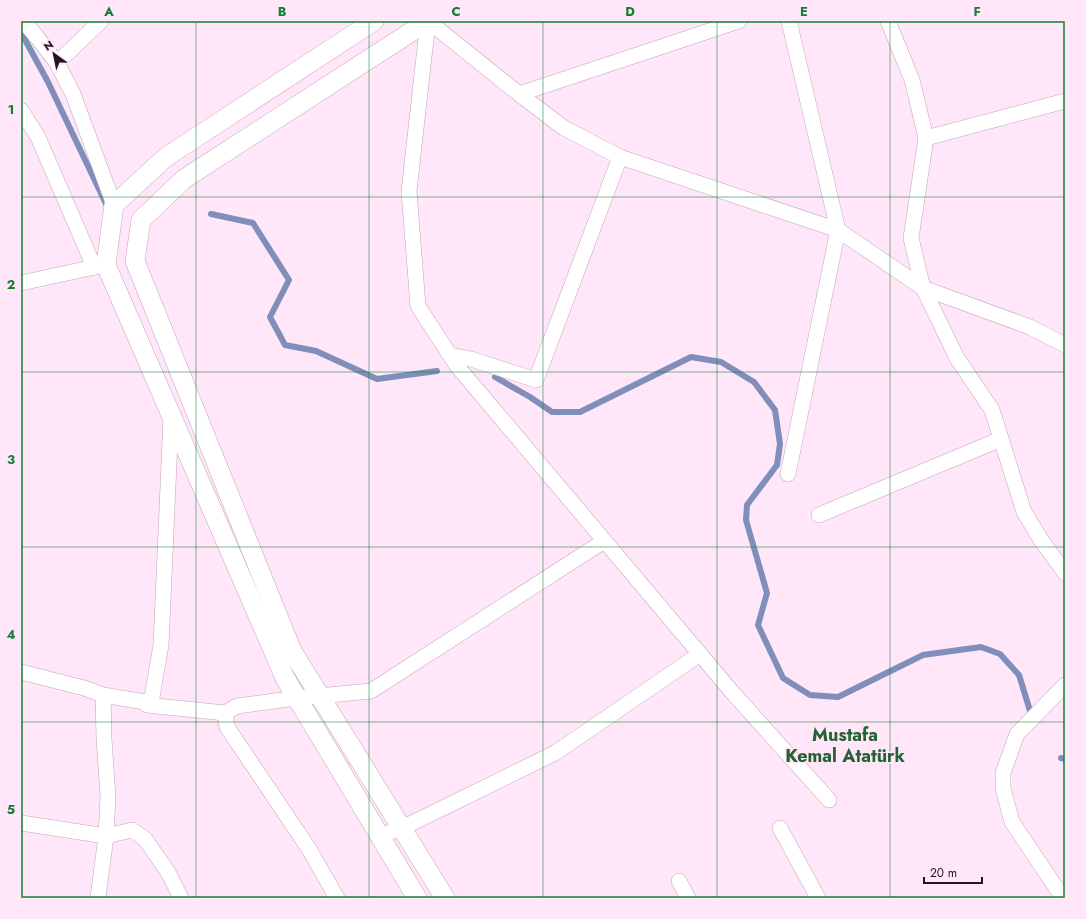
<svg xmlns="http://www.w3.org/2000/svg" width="1086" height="919" font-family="Jost,sans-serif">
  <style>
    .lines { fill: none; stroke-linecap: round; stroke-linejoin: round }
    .stream { stroke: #7f8eba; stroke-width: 6 }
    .minor-casing { stroke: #c2a5ba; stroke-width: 16 }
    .tertiary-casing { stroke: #c2a5ba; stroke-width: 20 }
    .minor { stroke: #fff; stroke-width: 15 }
    .tertiary { stroke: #fff; stroke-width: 19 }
    .grid { fill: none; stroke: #107f35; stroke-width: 1; stroke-opacity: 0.55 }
    .labels { text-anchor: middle; stroke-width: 3; stroke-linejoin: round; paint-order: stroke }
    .district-label { font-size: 18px; font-weight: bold; fill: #246232; stroke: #ffe6f8 }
    .neatline { fill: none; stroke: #107f35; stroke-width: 1.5 }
    .grid-label { font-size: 13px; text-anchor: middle; font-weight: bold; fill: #107f35 }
  </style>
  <rect width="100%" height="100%" fill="#ffe6f8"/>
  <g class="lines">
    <g class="stream">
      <polyline points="21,35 23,36 48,82 107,206"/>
      <polyline points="211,214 253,223 289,280 270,317 285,345 316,351 377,379 437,371"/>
      <polyline points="495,377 530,397 552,412 580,412 691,357 721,362 754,382 775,410 780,444 777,465 747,505 746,520 767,593 758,625 783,678 810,695 838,697 923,655 981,647 1000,654 1019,675 1031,714"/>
      <polyline points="1061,758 1065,759"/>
    </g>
    <g class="minor-casing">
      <g id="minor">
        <polyline points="23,21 37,37 57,63"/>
        <polyline points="101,21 57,63 73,94 114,205"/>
        <polyline points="428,21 409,191 418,306 457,366 732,692 829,800"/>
        <polyline points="428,21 519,94 564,128 620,157 838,230 923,288 1030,327 1065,345"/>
        <polyline points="888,21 912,80 926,138 911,238 923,288 957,358 992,410 1024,512 1041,540 1065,573"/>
        <polyline points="519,94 739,21"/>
        <polyline points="21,110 38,137 94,267"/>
        <polyline points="926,138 1065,101"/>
        <polyline points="21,283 104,265"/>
        <polyline points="450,355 471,359 536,380 620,157"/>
        <polyline points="171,418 161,645 151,703 147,705 225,713 237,706 297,698 371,691 604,541"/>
        <polyline points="788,474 838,230 789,21"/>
        <polyline points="819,515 1001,439"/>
        <polyline points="21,672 84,688 103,695 151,703"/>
        <polyline points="225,713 227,727 309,849 337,898"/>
        <polyline points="21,823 106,836 132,830 145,839 168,872 181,898"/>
        <polyline points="780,828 818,898"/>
        <polyline points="380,836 402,828 555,753 700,654"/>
        <polyline points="679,881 688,898"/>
        <polyline points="98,898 106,836 108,797 104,739 103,695"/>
        <polyline points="1063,898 1012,822 1003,788 1003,773 1017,734 1065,685"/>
      </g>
    </g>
    <g class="tertiary-casing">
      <g id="tertiary">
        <polyline points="374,21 166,157 114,205 106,265 285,678 417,898"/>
        <polyline points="428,21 184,179 141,220 135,261 292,651 445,898"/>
      </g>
    </g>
    <use href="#minor" class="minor"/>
    <use href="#tertiary" class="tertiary"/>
  </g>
  <path class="grid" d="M 196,21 L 196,898M 369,21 L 369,898M 543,21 L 543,898M 717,21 L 717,898M 890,21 L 890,898M 21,197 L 1065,197M 21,372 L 1065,372M 21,547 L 1065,547M 21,722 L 1065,722"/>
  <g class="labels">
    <g class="district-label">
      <text x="845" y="741">Mustafa<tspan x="845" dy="21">Kemal Atatürk</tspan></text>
    </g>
  </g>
  <rect width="1086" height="919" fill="none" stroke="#ffe6f8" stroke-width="44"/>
  <g transform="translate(54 54) rotate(327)" stroke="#ffe6f8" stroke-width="3" paint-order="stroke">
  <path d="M0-3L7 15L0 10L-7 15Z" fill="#20161e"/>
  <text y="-6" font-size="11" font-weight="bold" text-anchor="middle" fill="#20161e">N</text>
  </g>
  <path d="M924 877v6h58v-6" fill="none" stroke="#20161e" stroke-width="2"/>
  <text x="930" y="877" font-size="12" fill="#20161e" stroke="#ffe6f8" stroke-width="3" paint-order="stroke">20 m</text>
  <rect x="22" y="22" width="1042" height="875" class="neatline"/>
  <g class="grid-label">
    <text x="109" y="16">A</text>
    <text x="282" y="16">B</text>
    <text x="456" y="16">C</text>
    <text x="630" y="16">D</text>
    <text x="804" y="16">E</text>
    <text x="977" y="16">F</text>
    <text x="11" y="114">1</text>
    <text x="11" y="289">2</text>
    <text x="11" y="464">3</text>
    <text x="11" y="639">4</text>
    <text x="11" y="814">5</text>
  </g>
</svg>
